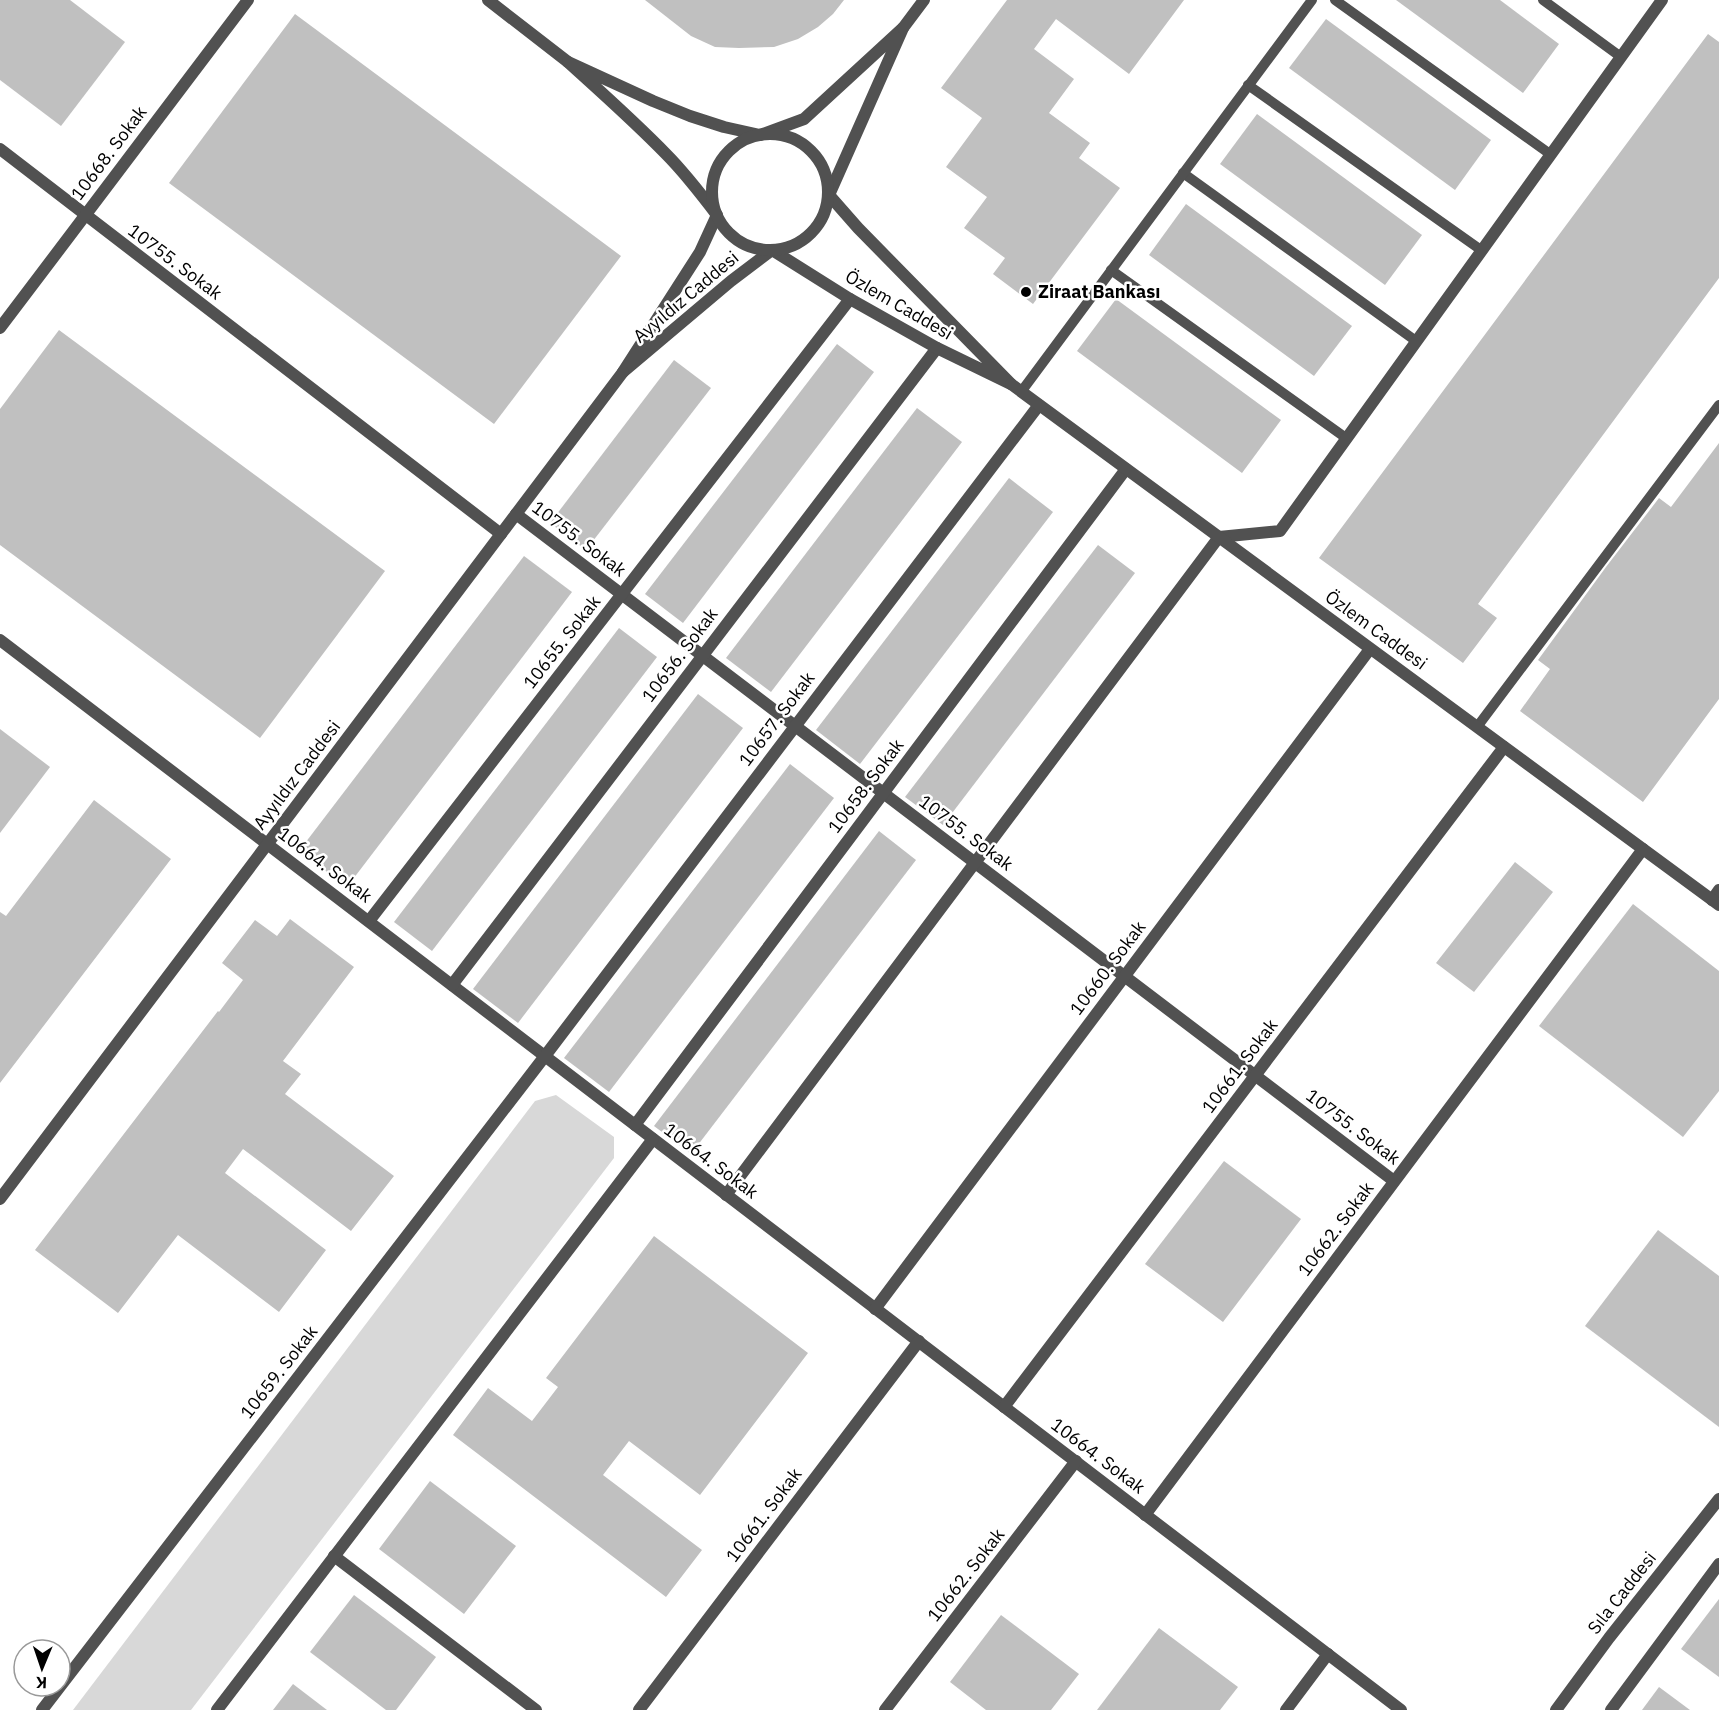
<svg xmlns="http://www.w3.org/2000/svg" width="1719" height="1710" font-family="'IBM Plex Sans',sans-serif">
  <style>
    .green { fill: #d8d8d8 }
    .building { fill: #c0c0c0 }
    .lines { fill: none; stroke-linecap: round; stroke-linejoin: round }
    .service { stroke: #515151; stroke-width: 10 }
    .minor { stroke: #515151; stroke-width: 12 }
    .tertiary { stroke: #515151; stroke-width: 12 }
    .poi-dot { fill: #000; stroke: #fff; stroke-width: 2 }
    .labels { text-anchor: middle; stroke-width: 5; stroke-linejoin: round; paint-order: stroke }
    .street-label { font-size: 18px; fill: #000; stroke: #fff }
    .poi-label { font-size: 18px; font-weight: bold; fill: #000; stroke: #fff; text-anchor: start }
  </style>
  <rect width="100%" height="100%" fill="#fff"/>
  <polygon class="green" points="556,1095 614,1137 614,1158 191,1710 73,1710 535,1101"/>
  <g class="building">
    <polygon points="0,0 70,0 125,42 61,126 0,80"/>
    <polygon points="645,0 844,0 833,14 818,27 798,39 774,47 739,48 715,47 691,36"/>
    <polygon points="1007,0 1184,0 1129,74 1056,19 1034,49 1074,79 1049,113 1090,143 1079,158 1120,188 1033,304 993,274 1005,258 964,228 987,197 946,167 982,118 941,88"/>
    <polygon points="1396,0 1500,0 1559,44 1523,93"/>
    <polygon points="295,14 621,256 494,424 169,183"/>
    <polygon points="1326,19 1491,140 1455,190 1289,68"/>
    <polygon points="1708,34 1719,42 1719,278 1478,604 1497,618 1463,663 1319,558"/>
    <polygon points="1257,114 1422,235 1385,285 1220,164"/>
    <polygon points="1186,204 1352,326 1314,376 1149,255"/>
    <polygon points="1116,299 1281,420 1242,473 1077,351"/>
    <polygon points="59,330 385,571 260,738 0,545 0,409"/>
    <polygon points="837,344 874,372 683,623 645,594"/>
    <polygon points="674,360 711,388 586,550 550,523"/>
    <polygon points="917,408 962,442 771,692 726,658"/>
    <polygon points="1719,443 1719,699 1643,802 1520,711 1550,669 1538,660 1606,567 1659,498 1671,507"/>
    <polygon points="1009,478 1053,512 860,764 816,730"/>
    <polygon points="1098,545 1135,573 943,825 905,797"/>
    <polygon points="524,556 572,592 347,887 299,851"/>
    <polygon points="619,628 657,657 432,951 394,922"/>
    <polygon points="698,694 743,728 518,1023 473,989"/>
    <polygon points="0,729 50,767 0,833"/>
    <polygon points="790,764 834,798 609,1092 564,1058"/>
    <polygon points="94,800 171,859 0,1083 0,912 6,916"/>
    <polygon points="879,831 916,860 691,1154 654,1126"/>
    <polygon points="1515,862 1553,892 1474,992 1436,963"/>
    <polygon points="1633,904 1719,971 1719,1091 1683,1137 1539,1026"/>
    <polygon points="290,919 354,967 283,1061 301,1074 285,1094 394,1176 351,1231 243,1149 225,1173 326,1250 279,1312 178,1235 118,1313 35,1250 218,1011 219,1012 243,980 222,963 255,920 277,936"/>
    <polygon points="1224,1161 1301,1219 1223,1322 1145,1264"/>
    <polygon points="1658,1230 1719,1276 1719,1427 1585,1326"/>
    <polygon points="654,1236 808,1353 700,1495 629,1441 603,1475 702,1550 666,1597 453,1435 488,1388 532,1421 558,1387 546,1378"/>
    <polygon points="430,1481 516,1546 464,1614 379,1549"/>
    <polygon points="354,1595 436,1657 396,1710 386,1710 310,1652"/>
    <polygon points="1719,1599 1719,1677 1681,1649"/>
    <polygon points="1001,1615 1079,1674 1051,1710 986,1710 950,1682"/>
    <polygon points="1159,1628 1238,1687 1220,1710 1097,1710"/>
    <polygon points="293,1684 327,1710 273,1710"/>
    <polygon points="1659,1687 1690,1710 1642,1710"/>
  </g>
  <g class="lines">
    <g class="service">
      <polyline points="1335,0 1550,154"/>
      <polyline points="1543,0 1621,57"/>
      <polyline points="1248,85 1481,250"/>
      <polyline points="1183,173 1416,341"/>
      <polyline points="1111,270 1346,438"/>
      <polyline points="1021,392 1312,0"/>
      <polyline points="1477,727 1719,405"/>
    </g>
    <g class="minor">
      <polyline points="0,149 501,534"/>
      <polyline points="0,328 248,0"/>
      <polyline points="516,514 1394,1181"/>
      <polyline points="0,640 1401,1710"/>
      <polyline points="1712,900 1719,890"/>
      <polyline points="369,921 850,299"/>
      <polyline points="452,985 937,348"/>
      <polyline points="635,1125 1126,469"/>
      <polyline points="726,1195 1219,537 1280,531 1662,0"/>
      <polyline points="875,1309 1370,649"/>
      <polyline points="1004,1407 1504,747"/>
      <polyline points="1145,1515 1643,849"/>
      <polyline points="334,1556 536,1710"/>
      <polyline points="42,1710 545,1056 1039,405"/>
      <polyline points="217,1710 653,1139"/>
      <polyline points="639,1710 919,1341"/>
      <polyline points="885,1710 1076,1461"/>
      <polyline points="1286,1710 1328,1654"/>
    </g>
    <g class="tertiary">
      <polyline points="488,0 568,62"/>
      <path d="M 903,28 L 829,195 L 858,228 L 1011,384 L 937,348 L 850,299 L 772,250 L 731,281 L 623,372 L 700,252 L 717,215 C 701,194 685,173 666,154 C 635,122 601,92 568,62 L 653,101 L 690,116 L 724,127 L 760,135 L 804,119 Z"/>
      <polyline points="903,28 924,0"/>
      <circle cx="770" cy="192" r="58"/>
      <polyline points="1011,384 1719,905"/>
      <polyline points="0,1199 623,372"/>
      <polyline points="1556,1710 1609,1638 1719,1499"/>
      <polyline points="1611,1710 1719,1564"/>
    </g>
  </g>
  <circle class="poi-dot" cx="1026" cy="292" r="6"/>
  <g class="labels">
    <g class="street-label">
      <text transform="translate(109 153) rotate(-53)" y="6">10668. Sokak</text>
      <text transform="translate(175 262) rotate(37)" y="6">10755. Sokak</text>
      <text transform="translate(686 297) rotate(-40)" y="6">Ayyıldız Caddesi</text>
      <text transform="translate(899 305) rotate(30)" y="6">Özlem Caddesi</text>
      <text transform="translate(579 539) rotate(37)" y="6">10755. Sokak</text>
      <text transform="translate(1376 630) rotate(36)" y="6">Özlem Caddesi</text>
      <text transform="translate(562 642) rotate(-52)" y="6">10655. Sokak</text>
      <text transform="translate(680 655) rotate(-53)" y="6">10656. Sokak</text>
      <text transform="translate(777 719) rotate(-53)" y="6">10657. Sokak</text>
      <text transform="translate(297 775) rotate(-53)" y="6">Ayyıldız Caddesi</text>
      <text transform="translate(866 786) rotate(-53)" y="6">10658. Sokak</text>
      <text transform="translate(966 833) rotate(37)" y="6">10755. Sokak</text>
      <text transform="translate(325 865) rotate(37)" y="6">10664. Sokak</text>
      <text transform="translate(1108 968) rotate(-53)" y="6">10660. Sokak</text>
      <text transform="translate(1240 1066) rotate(-53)" y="6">10661. Sokak</text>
      <text transform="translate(1353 1127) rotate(37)" y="6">10755. Sokak</text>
      <text transform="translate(711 1161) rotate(37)" y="6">10664. Sokak</text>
      <text transform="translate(1336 1229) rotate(-53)" y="6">10662. Sokak</text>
      <text transform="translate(279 1372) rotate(-52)" y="6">10659. Sokak</text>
      <text transform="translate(1098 1456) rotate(37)" y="6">10664. Sokak</text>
      <text transform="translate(764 1515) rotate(-53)" y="6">10661. Sokak</text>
      <text transform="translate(966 1575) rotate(-52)" y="6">10662. Sokak</text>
      <text transform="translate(1622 1593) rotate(-52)" y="6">Sıla Caddesi</text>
    </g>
    <g class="poi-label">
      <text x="1038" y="298">Ziraat Bankası</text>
    </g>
  </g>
  <g transform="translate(42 1668) rotate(182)"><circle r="28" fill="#ffffff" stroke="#999999" stroke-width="1.5"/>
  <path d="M0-4.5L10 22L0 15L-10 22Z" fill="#000000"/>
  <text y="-9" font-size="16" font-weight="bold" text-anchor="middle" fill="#000000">K</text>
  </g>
</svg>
